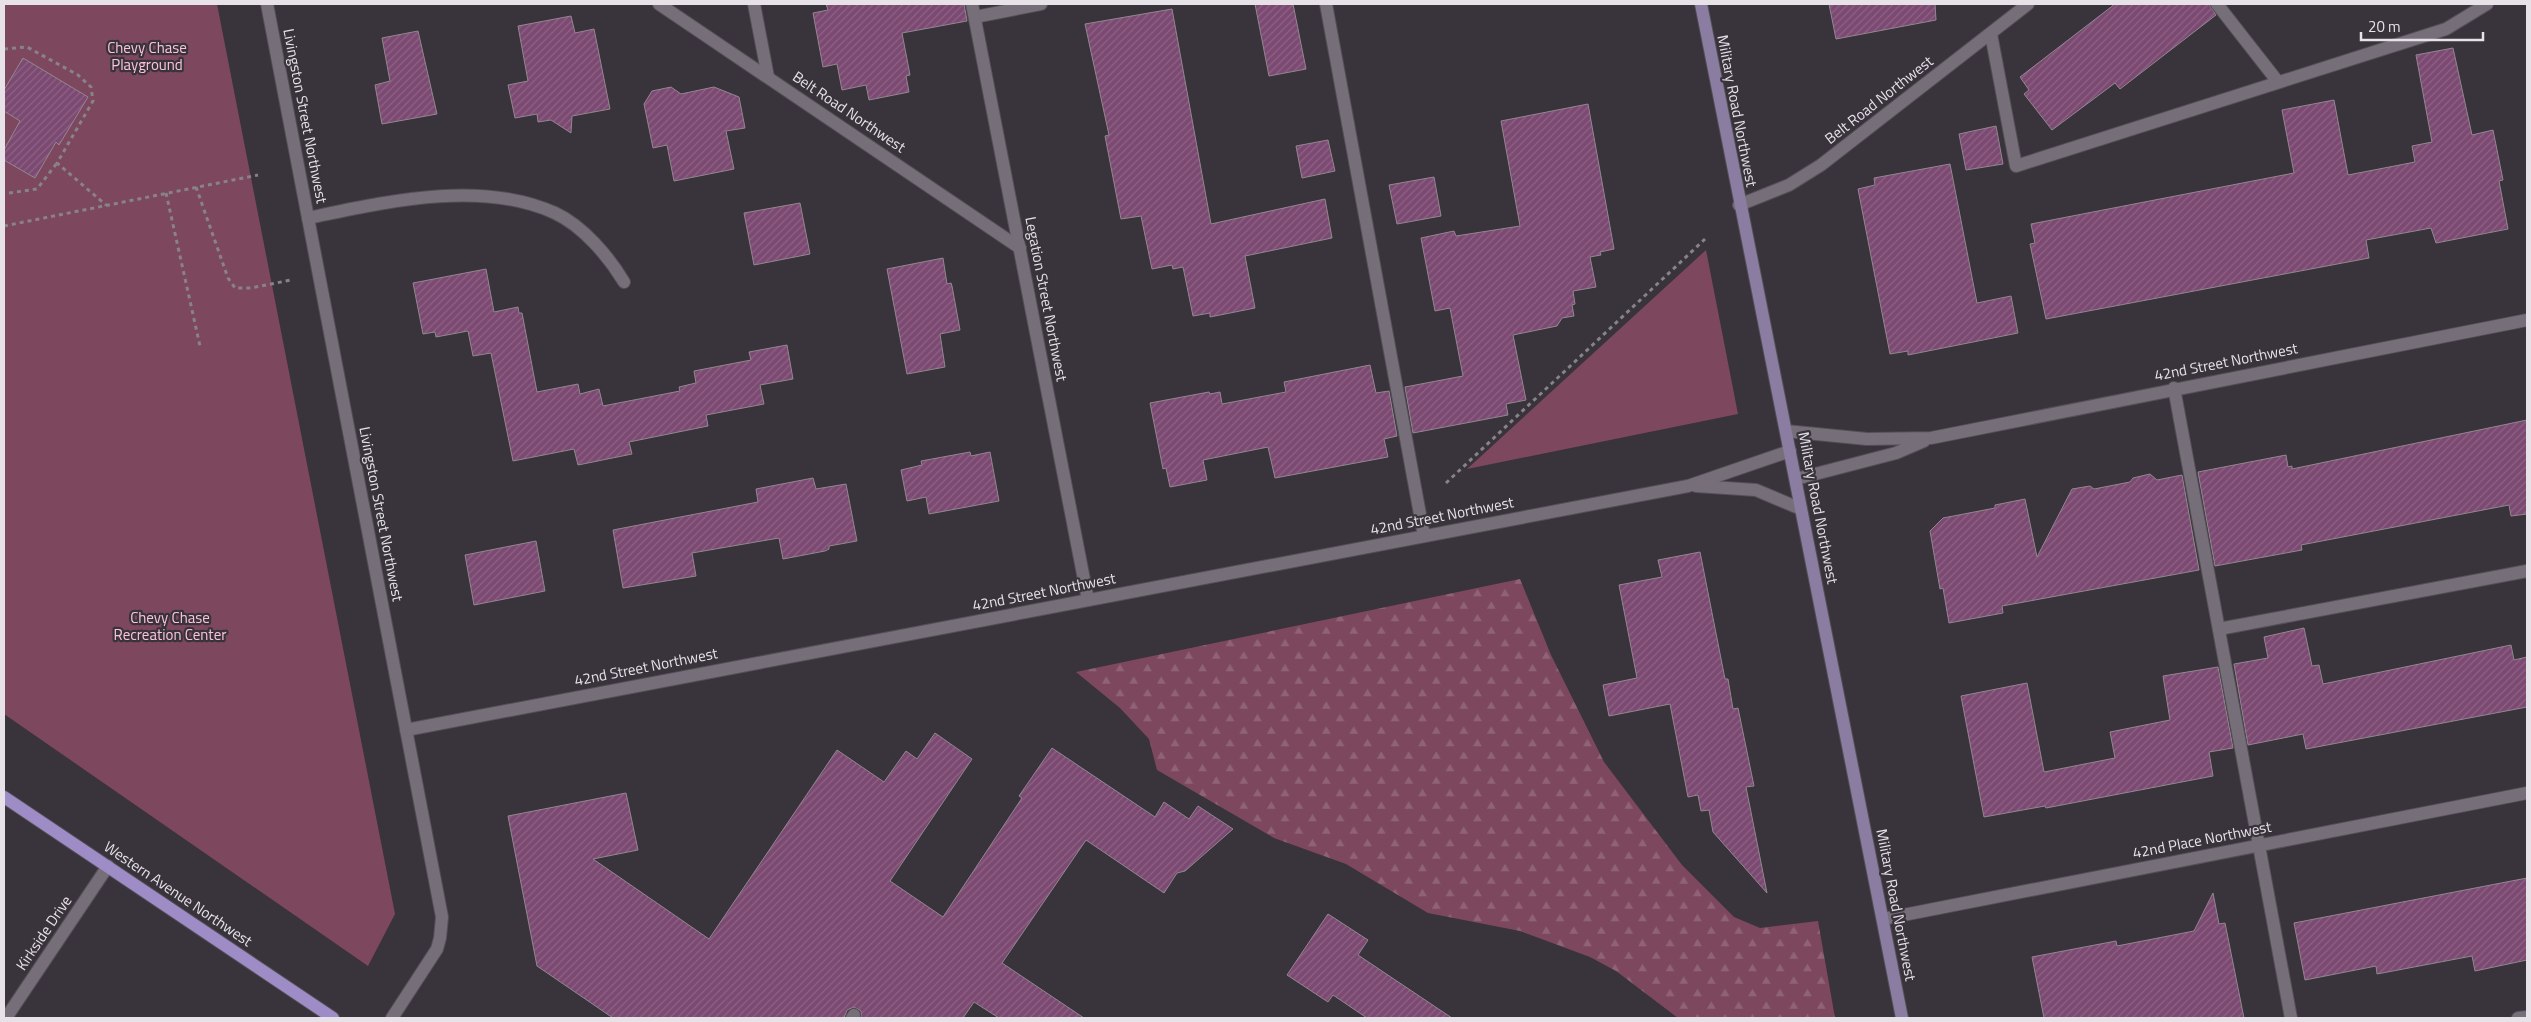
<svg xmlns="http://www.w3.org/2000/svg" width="2531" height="1022" font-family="'Titillium Web',sans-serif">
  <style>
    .forest { fill: url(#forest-firs) }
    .green { fill: #7d485e }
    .building { fill: url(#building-hatch); stroke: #928790 }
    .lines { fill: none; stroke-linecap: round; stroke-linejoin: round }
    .lane-casing { stroke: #544f56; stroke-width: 14 }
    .street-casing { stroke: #544f56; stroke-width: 14 }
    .secondary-casing { stroke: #544f56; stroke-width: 14 }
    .primary-casing { stroke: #544f56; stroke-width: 14 }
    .path { stroke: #88828a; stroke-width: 3; stroke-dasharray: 4 4; stroke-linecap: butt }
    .lane { stroke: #766f7a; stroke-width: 12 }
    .street { stroke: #766f7a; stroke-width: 12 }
    .secondary { stroke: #8a7da1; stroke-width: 12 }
    .primary { stroke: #9e8cc7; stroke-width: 12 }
    .labels { text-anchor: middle; stroke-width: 4.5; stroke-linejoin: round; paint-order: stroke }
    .park-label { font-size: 15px; fill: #fcc3d9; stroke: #39333c }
    .street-label { font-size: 15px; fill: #e6e2e8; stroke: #39333c }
  </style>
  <defs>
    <pattern id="forest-firs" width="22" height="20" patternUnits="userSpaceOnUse" patternTransform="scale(1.25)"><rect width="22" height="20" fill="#7d485e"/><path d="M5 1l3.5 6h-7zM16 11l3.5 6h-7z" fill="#8f6275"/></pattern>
    <pattern id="building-hatch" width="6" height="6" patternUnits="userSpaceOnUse" patternTransform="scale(1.25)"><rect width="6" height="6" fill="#7b4971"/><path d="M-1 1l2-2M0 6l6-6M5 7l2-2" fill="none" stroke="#8e6385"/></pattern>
  </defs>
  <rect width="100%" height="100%" fill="#39333c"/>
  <polygon class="forest" points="1520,579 1551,655 1604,762 1682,865 1734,917 1760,928 1818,921 1835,1018 1678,1018 1616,971 1590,957 1520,931 1428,913 1346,864 1274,838 1157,770 1149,739 1120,708 1076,672"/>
  <g class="green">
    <polygon points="4,4 217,4 395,914 368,966 4,714"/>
    <polygon points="1706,250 1738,414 1467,469"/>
  </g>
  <g class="building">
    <polygon points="826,4 964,4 967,21 902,33 910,75 906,76 909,92 869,100 866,85 842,90 837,64 823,67 813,13 828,10"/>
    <polygon points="1255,4 1293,4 1306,69 1269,76"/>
    <polygon points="1829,4 1935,4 1936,20 1836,39"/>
    <polygon points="2115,4 2209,4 2216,15 2120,89 2115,83 2052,130 2024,94 2029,90 2020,77"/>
    <polygon points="1172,9 1211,224 1325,199 1332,238 1245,256 1255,308 1210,317 1210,313 1193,316 1183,267 1173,269 1172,265 1152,269 1141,216 1121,219 1105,136 1109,135 1085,24"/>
    <polygon points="571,16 575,33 594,29 610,109 572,116 571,133 551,120 538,122 537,114 515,118 508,85 528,81 518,26"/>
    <polygon points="418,31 437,114 382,124 375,85 390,81 382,38"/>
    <polygon points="2453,48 2472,135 2493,130 2503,180 2499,181 2508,229 2436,243 2431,228 2366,240 2369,258 2046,319 2030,244 2035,243 2031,224 2294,173 2282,110 2334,100 2348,175 2415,162 2412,146 2432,142 2416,55"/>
    <polygon points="23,58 88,97 59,145 56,142 35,178 4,160 4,150 20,121 4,111 4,90"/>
    <polygon points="671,87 681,94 714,87 739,97 745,128 726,131 734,169 674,181 667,145 653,148 644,104 652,91"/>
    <polygon points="1588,104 1614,249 1600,252 1601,255 1590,257 1596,287 1573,291 1575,304 1572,305 1574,316 1562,318 1557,326 1513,335 1526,400 1506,404 1508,415 1413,433 1405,387 1463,376 1450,308 1435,311 1421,238 1454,231 1456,236 1520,226 1501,121"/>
    <polygon points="1996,126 2003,164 1966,170 1959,134"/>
    <polygon points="1328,140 1335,171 1302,178 1296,146"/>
    <polygon points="1950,164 1977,303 2011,296 2018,333 1908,355 1908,351 1890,354 1858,189 1875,185 1874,178"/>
    <polygon points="1434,177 1441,216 1397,224 1389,185"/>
    <polygon points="800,203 810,254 754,265 744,213"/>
    <polygon points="943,258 947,284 951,283 952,286 960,330 940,334 945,367 907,374 887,269"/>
    <polygon points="486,269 494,312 518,307 519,313 522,313 537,392 578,384 580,394 599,389 603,406 680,391 679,387 696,383 694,371 751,360 749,352 787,345 793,379 760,385 764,404 706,415 708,426 629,442 632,454 578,465 574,449 513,461 491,353 473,356 468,331 436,337 435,332 423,334 413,283"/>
    <polygon points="1370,365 1376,393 1389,391 1397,436 1384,439 1388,457 1275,478 1268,447 1203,460 1207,480 1170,487 1166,468 1163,469 1150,403 1209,392 1210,394 1220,392 1222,404 1286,392 1284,382"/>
    <polygon points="2527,420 2527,514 2511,516 2509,505 2301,545 2302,550 2215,566 2198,472 2286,455 2288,467 2292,466 2292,469"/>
    <polygon points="970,452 971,456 990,452 999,501 929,514 926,497 907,501 901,470 922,465 921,461"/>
    <polygon points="2150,474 2157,480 2182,475 2199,570 2002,606 2003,613 1949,623 1943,588 1940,589 1930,531 1943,518 1995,508 1995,505 2025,499 2037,557 2072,489 2090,486 2094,489 2130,482 2133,478"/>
    <polygon points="813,478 816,489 846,484 857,541 829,546 829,549 825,551 783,559 779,538 692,553 696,576 623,588 613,530 758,502 756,489"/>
    <polygon points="536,541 545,591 474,605 465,555"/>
    <polygon points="1700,552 1725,679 1728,679 1733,709 1738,708 1754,786 1746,787 1767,893 1713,832 1709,810 1701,811 1698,795 1688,797 1670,704 1609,716 1603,685 1637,678 1619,585 1662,577 1658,560"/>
    <polygon points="2304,628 2312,666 2319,665 2323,684 2511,645 2514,660 2527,657 2527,707 2306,749 2303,734 2248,745 2234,664 2268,658 2264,637"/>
    <polygon points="2218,667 2233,748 2209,752 2213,776 2046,808 2045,806 1984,817 1961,696 2027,683 2044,772 2115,758 2110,732 2170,720 2163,676"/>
    <polygon points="935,733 972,759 890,881 943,917 1022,798 1019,796 1052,748 1155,817 1164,802 1189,819 1198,806 1233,829 1185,871 1177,873 1164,893 1086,840 1002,963 1084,1018 999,1018 974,1002 963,1018 861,1018 861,1011 854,1007 847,1010 844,1018 613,1018 537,966 508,816 626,793 638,850 593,859 709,939 837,750 884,782 906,751 917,759"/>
    <polygon points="2527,878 2527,960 2475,971 2472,956 2377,974 2376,966 2305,980 2294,923"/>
    <polygon points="2213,893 2219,924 2225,923 2244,1018 2044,1018 2032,957 2116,941 2117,946 2194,931"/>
    <polygon points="1328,914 1368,940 1358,955 1452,1018 1367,1018 1333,995 1328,1002 1287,975"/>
  </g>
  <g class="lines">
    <g class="lane-casing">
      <g id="lane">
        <polyline points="754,4 768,77"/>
        <polyline points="1326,4 1424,536"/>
        <polyline points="2217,4 2278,82"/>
        <polyline points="975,17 1041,4"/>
        <polyline points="1991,34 2016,166 2446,29 2487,4"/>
        <polyline points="2174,388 2291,1018"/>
        <polyline points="2219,629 2527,571"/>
        <polyline points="852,1018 854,1015"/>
        <polyline points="2518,1018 2527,1017"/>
      </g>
    </g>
    <g class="street-casing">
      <g id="street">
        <polyline points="267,4 442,917 440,938 437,949 392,1018"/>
        <polyline points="659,4 1020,248"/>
        <polyline points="972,4 1088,600"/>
        <polyline points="1739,205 1789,185 1821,165 2028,4"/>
        <path d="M 308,218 C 385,202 480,179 555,213 C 583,226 609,257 624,282"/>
        <polyline points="1786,431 1867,439 1931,438 2527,320"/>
        <polyline points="1796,479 1896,453 1924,441"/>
        <polyline points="1696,486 1756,490 1801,509"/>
        <polyline points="406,730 1688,486 1790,451"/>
        <polyline points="1883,919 2527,793"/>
        <polyline points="6,1018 108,866"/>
      </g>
    </g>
    <g class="secondary-casing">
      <polyline id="secondary" points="1701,4 1902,1018"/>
    </g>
    <g class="primary-casing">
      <polyline id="primary" points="4,797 333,1018"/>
    </g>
    <g class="path">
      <polyline points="4,49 27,47 78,75 91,87 93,101 57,163 106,205"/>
      <polyline points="196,187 228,278 235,288 251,288 291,280"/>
      <polyline points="9,193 37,189 57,163"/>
      <polyline points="166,193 200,346"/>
      <polyline points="4,226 258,175"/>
      <polyline points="1446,483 1705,239"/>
    </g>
    <use href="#lane" class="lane"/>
    <use href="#street" class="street"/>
    <use href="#secondary" class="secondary"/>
    <use href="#primary" class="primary"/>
  </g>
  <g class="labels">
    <g class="park-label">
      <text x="147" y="53">Chevy Chase<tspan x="147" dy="17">Playground</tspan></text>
      <text x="170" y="623">Chevy Chase<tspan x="170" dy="17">Recreation Center</tspan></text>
    </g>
    <g class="street-label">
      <text transform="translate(1879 100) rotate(-38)" y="5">Belt Road Northwest</text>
      <text transform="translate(1737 111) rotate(79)" y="5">Military Road Northwest</text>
      <text transform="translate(849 112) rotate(34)" y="5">Belt Road Northwest</text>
      <text transform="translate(305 116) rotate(79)" y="5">Livingston Street Northwest</text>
      <text transform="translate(1046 299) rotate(79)" y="5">Legation Street Northwest</text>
      <text transform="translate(2226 362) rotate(-11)" y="5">42nd Street Northwest</text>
      <text transform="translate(1818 508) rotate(79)" y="5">Military Road Northwest</text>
      <text transform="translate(381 514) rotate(79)" y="5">Livingston Street Northwest</text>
      <text transform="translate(1442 516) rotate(-11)" y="5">42nd Street Northwest</text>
      <text transform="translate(1044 592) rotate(-11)" y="5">42nd Street Northwest</text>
      <text transform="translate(646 667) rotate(-11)" y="5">42nd Street Northwest</text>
      <text transform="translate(2202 840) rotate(-11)" y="5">42nd Place Northwest</text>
      <text transform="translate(178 894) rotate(34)" y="5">Western Avenue Northwest</text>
      <text transform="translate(1896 905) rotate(79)" y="5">Military Road Northwest</text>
      <text transform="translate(44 933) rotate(-56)" y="5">Kirkside Drive</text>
    </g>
  </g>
  <rect width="2531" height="1022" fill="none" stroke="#e6e2e8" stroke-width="10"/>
  <path d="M2361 32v8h122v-8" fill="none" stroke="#e6e2e8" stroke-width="2.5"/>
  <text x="2368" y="32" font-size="15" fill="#e6e2e8" stroke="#39333c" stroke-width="4" paint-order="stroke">20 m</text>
</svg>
